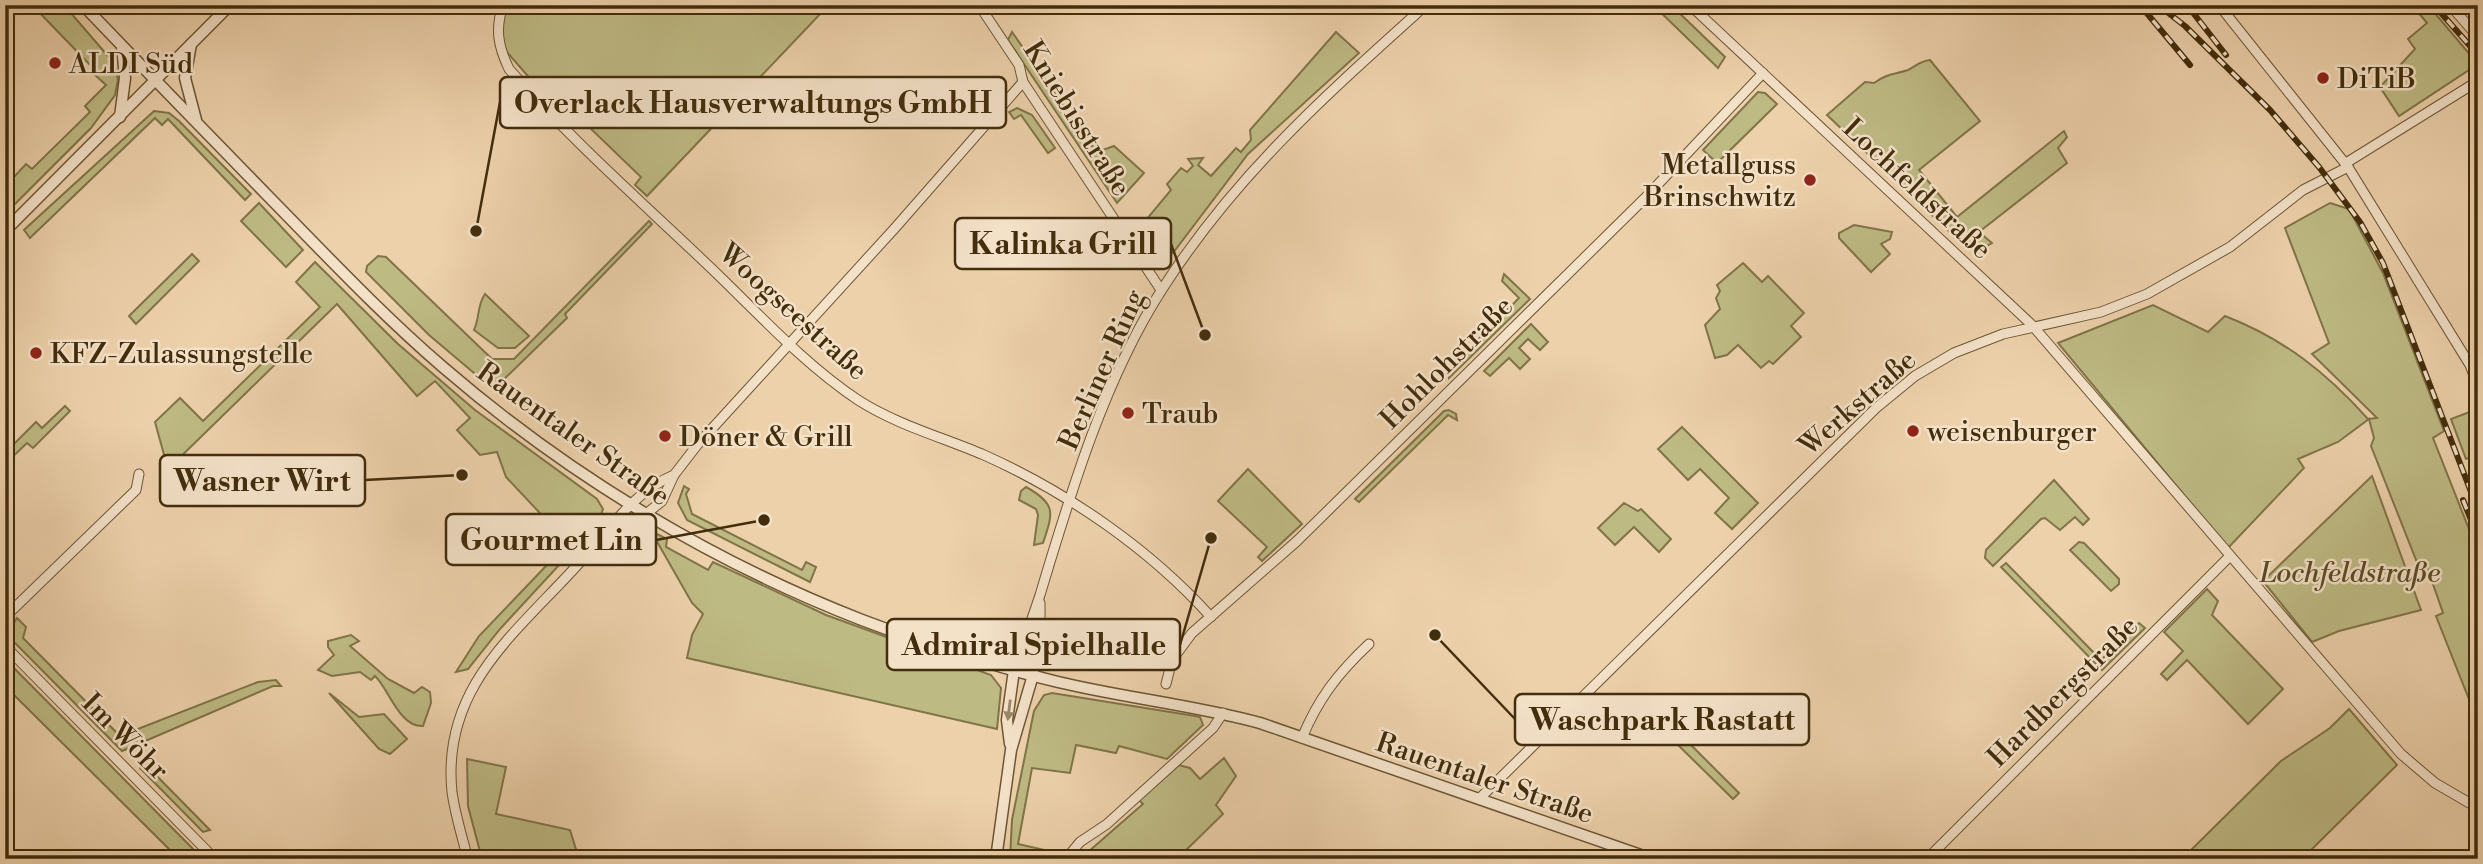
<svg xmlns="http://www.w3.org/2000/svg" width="2483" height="864" font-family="'Libre Bodoni',serif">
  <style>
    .green { fill: #beba84; stroke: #807448; stroke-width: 2 }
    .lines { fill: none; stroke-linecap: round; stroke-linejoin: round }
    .minor-casing { stroke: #6d5634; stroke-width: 11 }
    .tertiary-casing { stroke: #6d5634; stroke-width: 13 }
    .minor { stroke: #f3e1c8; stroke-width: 9 }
    .tertiary { stroke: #f3e1c8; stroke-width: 10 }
    .rail-casing { stroke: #422d0c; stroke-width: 6 }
    .rail { stroke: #f3e1c8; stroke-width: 3.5; stroke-dasharray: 10; stroke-linecap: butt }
    .oneway { fill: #9a876a }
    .poi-dot { fill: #8f2418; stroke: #f3e1c8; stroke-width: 2.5 }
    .labels { text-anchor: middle; stroke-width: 5; stroke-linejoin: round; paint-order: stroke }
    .poi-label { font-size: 28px; fill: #422d0c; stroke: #f3e1c8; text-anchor: start }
    .street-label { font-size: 28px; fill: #422d0c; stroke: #f3e1c8 }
    .park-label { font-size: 28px; font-style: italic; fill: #5b4924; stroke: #f3e1c8 }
    .leader { fill: none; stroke: #422d0c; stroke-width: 2.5 }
    .callout-dot { fill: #422d0c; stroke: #f3e1c8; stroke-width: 2.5 }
    .callout { fill: #f3e1c8; stroke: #422d0c; stroke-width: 2.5 }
    .callout-label { font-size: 30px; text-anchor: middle; font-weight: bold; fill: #422d0c }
  </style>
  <rect width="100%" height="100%" fill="#edd1ab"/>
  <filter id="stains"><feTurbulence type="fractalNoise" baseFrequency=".00286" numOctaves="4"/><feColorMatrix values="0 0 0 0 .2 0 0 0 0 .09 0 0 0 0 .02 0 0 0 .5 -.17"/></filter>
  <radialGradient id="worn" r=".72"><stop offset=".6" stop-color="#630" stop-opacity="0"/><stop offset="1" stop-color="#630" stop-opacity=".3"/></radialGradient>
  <g class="green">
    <polygon points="32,5 64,5 114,63 118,80 115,95 91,128 5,214 5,197 14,188 9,182 26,164 32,169 90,112 85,106 106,85 94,74 96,71"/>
    <polygon points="503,5 832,5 822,12 647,196 635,185 641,177 560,99 553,105 499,43"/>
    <polygon points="1653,5 1671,5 1725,57 1718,68"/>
    <polygon points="2412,5 2428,5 2478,64 2399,116 2380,87 2415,49 2408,39 2427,23"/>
    <polygon points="1012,32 1092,146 1103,150 1114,146 1144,173 1117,203 1008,40"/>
    <polygon points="1336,32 1359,53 1248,154 1173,253 1164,256 1147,248 1136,232 1171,190 1167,184 1181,168 1187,172 1193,166 1188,159 1203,158 1198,165 1211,176 1236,148 1241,152 1251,140 1250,130"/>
    <path d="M 1930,60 L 1980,121 L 1919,170 L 1957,217 L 2064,131 L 2067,137 L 2058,148 L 2067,163 L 1979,232 L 1992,243 L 1985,247 L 1956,238 L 1827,115 L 1865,82 L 1874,83 C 1888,73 1893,75 1908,70 C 1916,66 1920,61 1930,60 Z"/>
    <polygon points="1758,92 1765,93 1777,104 1717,163 1703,150"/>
    <polygon points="1017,108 1032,115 1055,148 1048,153 1021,115 1014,119 1009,112"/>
    <polygon points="154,111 169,113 179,121 251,194 245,200 168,119 162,125 155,118 30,238 24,230"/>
    <polygon points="259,203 303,250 286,267 241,221"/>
    <path d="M 2330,203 L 2349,209 L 2383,273 L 2444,431 L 2433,438 L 2478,552 L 2478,722 L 2436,616 L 2443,613 L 2427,567 L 2420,570 L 2371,446 L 2374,438 L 2369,419 L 2338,442 L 2298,459 L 2304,468 L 2228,548 L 2058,343 L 2153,305 L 2208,332 L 2225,316 C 2284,339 2326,372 2368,419 L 2377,418 L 2312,354 L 2329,343 L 2285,228 Z"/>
    <polygon points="649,221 652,224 565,314 567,318 498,385 504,391 500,395 429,335 366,272 367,266 378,256 386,257 492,359 514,359"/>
    <polygon points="1854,225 1892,232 1890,239 1881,244 1890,254 1871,272 1839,238 1839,233"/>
    <polygon points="192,254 199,261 136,324 129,316"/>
    <polygon points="315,262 398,344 475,410 597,499 603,509 598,523 500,629 468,669 456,672 479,636 568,543 506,477 497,452 480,455 457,430 470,418 435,381 417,396 337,304 168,469 155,422 180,398 203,421 320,307 296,282"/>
    <polygon points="1743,263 1762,282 1768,276 1804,313 1791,326 1801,337 1773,364 1769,361 1761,368 1738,345 1727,355 1715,358 1705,325 1720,309 1716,298 1720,291 1717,285"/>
    <polygon points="1504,274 1530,299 1449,378 1448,370 1519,298 1502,281"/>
    <path d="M 485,294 L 529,336 L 515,348 L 498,348 L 474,330 C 480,317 477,305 485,294 Z"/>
    <polygon points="1531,324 1548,342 1540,350 1528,339 1519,348 1530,359 1520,369 1509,358 1490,376 1484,371"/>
    <polygon points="65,406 70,411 33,448 27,443 5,464 5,448 8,450 36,422 42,428"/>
    <polygon points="1449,410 1456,414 1457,420 1448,415 1359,502 1355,499 1444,411"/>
    <polygon points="2475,410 2478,454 2466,459 2451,419"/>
    <polygon points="1682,427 1758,503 1732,529 1715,513 1729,498 1700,469 1688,480 1658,449"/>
    <polygon points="1248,469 1302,524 1262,561 1258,557 1267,547 1218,501"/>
    <polygon points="2372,476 2421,610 2339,631 2312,642 2263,581"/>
    <polygon points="2054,480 2089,519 2083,525 2075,517 2060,530 2045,518 2041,519 1993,566 1985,558 1986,550"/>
    <polygon points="684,486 689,489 686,494 692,514 802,570 806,562 816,567 810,582 687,520 678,503"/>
    <path d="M 1026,487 C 1057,504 1053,513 1043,543 L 1034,545 L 1038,515 L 1036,509 L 1019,500 L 1021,491 Z"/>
    <polygon points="1624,503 1638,511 1641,509 1671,539 1659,552 1634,527 1615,545 1598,528"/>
    <polygon points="651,531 667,539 666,547 708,570 713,562 826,615 991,675 1001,688 997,729 687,658 692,635 703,614 692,603"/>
    <polygon points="2079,542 2084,543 2119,579 2119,584 2111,591 2070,550"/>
    <polygon points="2006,563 2101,660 2139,623 2145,628 2102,670 2001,567"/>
    <polygon points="2207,589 2218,601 2212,615 2283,689 2248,724 2187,660 2167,680 2161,674 2183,651 2164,632"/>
    <polygon points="17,618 26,627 23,638 120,736 258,682 276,680 281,686 273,686 122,751 14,642 10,629"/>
    <path d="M 351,635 L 359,641 L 350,646 L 388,679 L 414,693 L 422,687 L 430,692 L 431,703 L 423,726 C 399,727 389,689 375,676 L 371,680 L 360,672 L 332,676 L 318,670 L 334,655 L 328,647 L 328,641 Z"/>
    <polygon points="5,659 200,856 199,859 179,859 5,686"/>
    <polygon points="329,693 359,717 384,714 407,739 390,754 379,749"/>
    <polygon points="1052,693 1195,716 1200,717 1203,725 1167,759 1119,746 1116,753 1076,745 1070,773 1032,768 1018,844 1058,853 1061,859 1010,859 1012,820 1034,711 1044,695"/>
    <polygon points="2349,709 2397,765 2302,859 2182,859 2281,761 2330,728"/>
    <polygon points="1681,735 1739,793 1733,799 1674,741"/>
    <polygon points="1224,758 1236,776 1216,805 1223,814 1177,859 1080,859 1143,804 1139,800 1179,765 1190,768 1200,779"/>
    <polygon points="467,759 506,767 496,814 570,830 579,859 482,859 468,806"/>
    <polygon points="143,762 210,830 203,832 140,768"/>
  </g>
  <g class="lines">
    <g class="minor-casing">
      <g id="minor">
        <path d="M 503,5 C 495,29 498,46 509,69 C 571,140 644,204 712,269 C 759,314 804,364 858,400 C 897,425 942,437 984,455 C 1067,492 1150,549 1211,617"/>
        <polyline points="979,5 1019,65 1023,82 1161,290"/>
        <polyline points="1690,5 2032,325 2401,754 2435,783 2478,808"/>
        <polyline points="2219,5 2348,167 2470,365 2478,386"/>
        <polyline points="2450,5 2478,37"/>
        <polyline points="2346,163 2470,86 2478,95"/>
        <polyline points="585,558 609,544 662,501 674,475 698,444 895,228 1023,82"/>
        <polyline points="5,617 136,490 139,474"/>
        <polyline points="5,646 215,859"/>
        <path d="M 1014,670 C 1022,645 1032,620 1040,595 C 1070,495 1104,380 1161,291 C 1235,175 1325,96 1426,5"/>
        <polyline points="1033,675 1040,628 1040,603"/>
        <polyline points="1166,684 1172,660 1192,633 1297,541 1645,198 1763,73"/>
        <path d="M 1302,738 C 1318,699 1338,673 1369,644"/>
        <polyline points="1479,799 1876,408 1915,376 1954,353 2003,334 2101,312 2147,294 2230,247 2303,190 2348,167"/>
        <path d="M 468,859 C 462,837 455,814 452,792 C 441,685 519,631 582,560 C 611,528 633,492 674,475"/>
        <polyline points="1066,859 1080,842 1107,824 1213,728 1223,713"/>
        <polyline points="1927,859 2229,557"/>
      </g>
    </g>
    <g class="tertiary-casing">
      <g id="tertiary">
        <path d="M 83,5 C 144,69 205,131 266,194 C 324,253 381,314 444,368 C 567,474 710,561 862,620 C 926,644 992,666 1058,682 C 1125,698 1194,705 1260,723 L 1652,859"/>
        <polyline points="191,44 185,78 196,120"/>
        <polyline points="120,117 125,78 122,46"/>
        <polyline points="5,231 230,5"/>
        <polyline points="1010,744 1007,720 1014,670"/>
        <polyline points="996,859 1011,750 1033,675"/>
      </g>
    </g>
    <use href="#minor" class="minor"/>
    <use href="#tertiary" class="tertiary"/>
    <g class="rail-casing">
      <g id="rail">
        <polyline points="2125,5 2129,10"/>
        <polyline points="2140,5 2190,65"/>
        <polyline points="2158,5 2185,26 2270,110 2319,167 2360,222 2383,263 2478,510"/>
        <polyline points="2187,5 2226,55"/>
        <polyline points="2434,5 2478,55"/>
        <polyline points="2463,500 2478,537"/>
        <polyline points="2471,613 2478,631"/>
      </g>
    </g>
    <use href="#rail" class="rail"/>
  </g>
  <defs><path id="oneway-solid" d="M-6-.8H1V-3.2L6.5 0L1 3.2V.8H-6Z" transform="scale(1.75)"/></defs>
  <use class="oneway" href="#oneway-solid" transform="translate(1009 710) rotate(97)"/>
  <g class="poi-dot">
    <circle cx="55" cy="63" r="7"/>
    <circle cx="2323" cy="78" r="7"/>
    <circle cx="1810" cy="180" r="7"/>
    <circle cx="36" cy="353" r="7"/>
    <circle cx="1128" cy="413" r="7"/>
    <circle cx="1913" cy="431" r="7"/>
    <circle cx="665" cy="436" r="7"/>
  </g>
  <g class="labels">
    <g class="poi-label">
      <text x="69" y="73">ALDI Süd</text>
      <text x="2337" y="88">DiTiB</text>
      <text x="1796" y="174" text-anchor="end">Metallguss<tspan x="1796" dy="32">Brinschwitz</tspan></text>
      <text x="50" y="363">KFZ-Zulassungstelle</text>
      <text x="1142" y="423">Traub</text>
      <text x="1927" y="441">weisenburger</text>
      <text x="679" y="446">Döner &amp; Grill</text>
    </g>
    <g class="street-label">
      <text transform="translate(1078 118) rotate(58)" y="10">Kniebisstraße</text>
      <text transform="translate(1918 188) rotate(43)" y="10">Lochfeldstraße</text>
      <text transform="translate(794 311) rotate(42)" y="10">Woogseestraße</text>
      <text transform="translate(1446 362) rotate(-45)" y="10">Hohlohstraße</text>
      <text transform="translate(1101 369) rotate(-66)" y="10">Berliner Ring</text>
      <text transform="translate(1857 402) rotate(-41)" y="10">Werkstraße</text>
      <text transform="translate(574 433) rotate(35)" y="10">Rauentaler Straße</text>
      <text transform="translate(2062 691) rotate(-45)" y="10">Hardbergstraße</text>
      <text transform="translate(126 736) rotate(45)" y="10">Im Wöhr</text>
      <text transform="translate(1485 777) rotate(19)" y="10">Rauentaler Straße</text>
    </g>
    <g class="park-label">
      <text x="2350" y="582">Lochfeldstraße</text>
    </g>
  </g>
  <path class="leader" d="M476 231L500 102M1205 335L1171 244M462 475L365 480M764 520L656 540M1211 538L1180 645M1435 635L1515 719"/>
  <g class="callout-dot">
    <circle cx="476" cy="231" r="7"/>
    <circle cx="1205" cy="335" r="7"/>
    <circle cx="462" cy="475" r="7"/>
    <circle cx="764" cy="520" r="7"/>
    <circle cx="1211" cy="538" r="7"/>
    <circle cx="1435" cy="635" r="7"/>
  </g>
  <g class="callout">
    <rect x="500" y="77" width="506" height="51" rx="7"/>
    <rect x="955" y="218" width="216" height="51" rx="7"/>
    <rect x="160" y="455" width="205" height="51" rx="7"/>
    <rect x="446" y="514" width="210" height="51" rx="7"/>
    <rect x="887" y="619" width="293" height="51" rx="7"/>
    <rect x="1515" y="694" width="294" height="51" rx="7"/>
  </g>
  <g class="callout-label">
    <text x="753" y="113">Overlack Hausverwaltungs GmbH</text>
    <text x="1063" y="254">Kalinka Grill</text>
    <text x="262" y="491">Wasner Wirt</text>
    <text x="551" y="550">Gourmet Lin</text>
    <text x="1034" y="655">Admiral Spielhalle</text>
    <text x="1662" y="730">Waschpark Rastatt</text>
  </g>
  <rect width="2483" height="864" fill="none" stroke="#edd1ab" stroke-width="28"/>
  <rect x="7" y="7" width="2469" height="850" fill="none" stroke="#422d0c" stroke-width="3.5"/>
  <rect x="14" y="14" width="2455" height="836" fill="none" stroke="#422d0c" stroke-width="2"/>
  <rect width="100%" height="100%" filter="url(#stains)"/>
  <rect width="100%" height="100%" fill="url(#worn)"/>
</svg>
